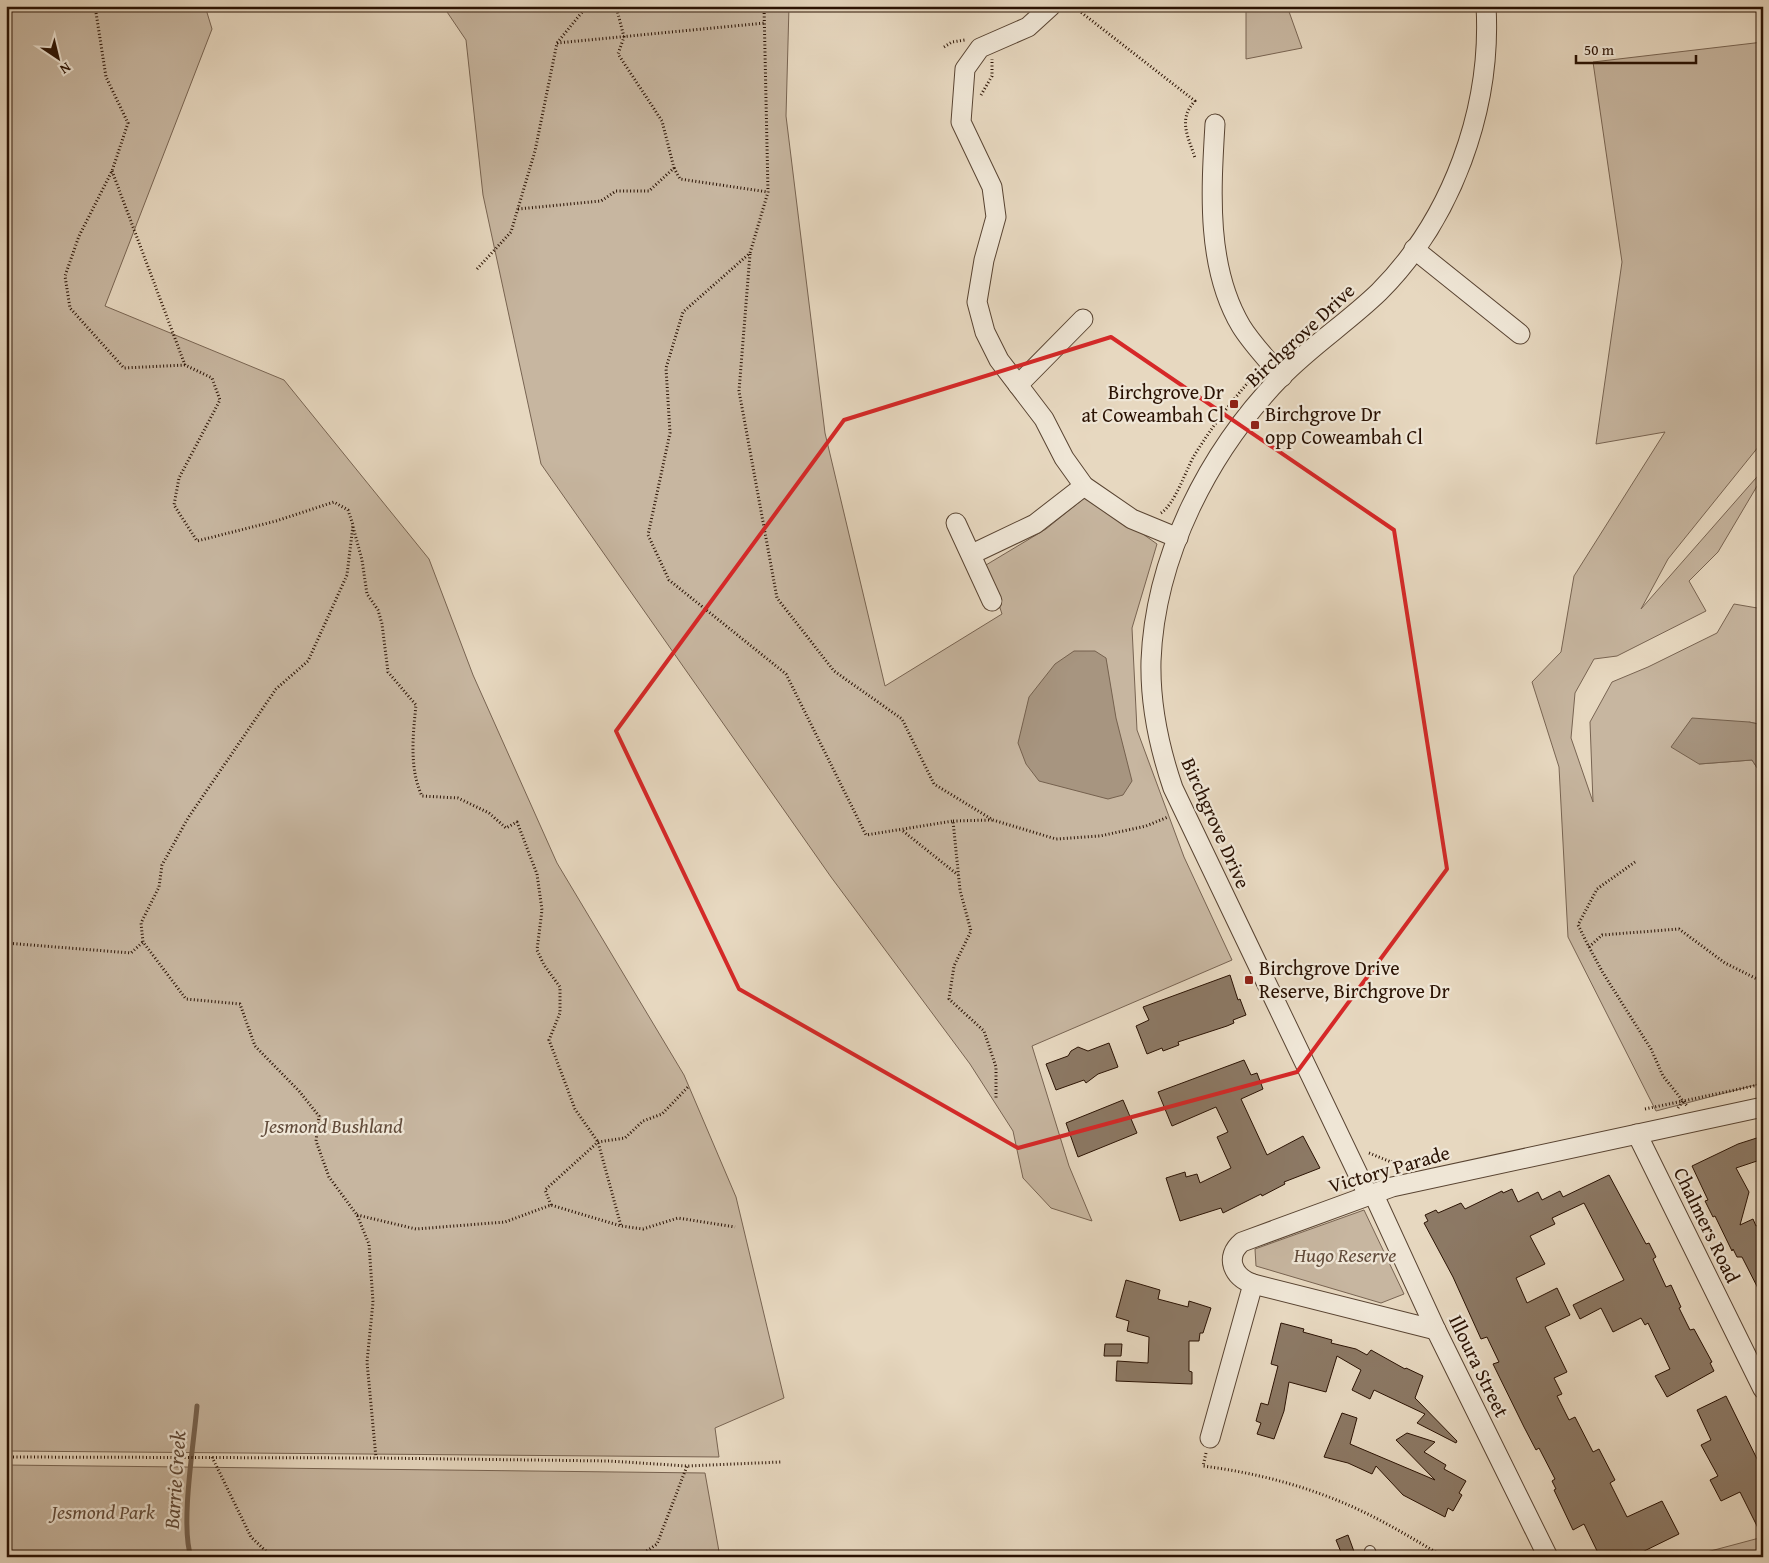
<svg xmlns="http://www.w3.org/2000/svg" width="1769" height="1563" font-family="'Gentium Book Plus',serif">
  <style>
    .green { fill: #c7b6a0; stroke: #786452 }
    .water { fill: #a79580; stroke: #75614e }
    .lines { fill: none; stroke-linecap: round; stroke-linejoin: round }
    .stream { stroke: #75614e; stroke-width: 5 }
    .building { fill: #8c7965; stroke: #2a1203 }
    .lane-casing { stroke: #594432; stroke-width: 12 }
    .street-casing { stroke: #594432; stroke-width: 21 }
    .path { stroke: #2a1203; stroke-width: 3; stroke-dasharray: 1 2.5; stroke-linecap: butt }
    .lane { stroke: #efe6d6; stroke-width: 10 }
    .street { stroke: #efe6d6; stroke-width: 19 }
    .marked { fill: none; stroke: #d62828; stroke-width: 4; stroke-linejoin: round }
    .poi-dot { fill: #8f2418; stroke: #efe6d6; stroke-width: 2 }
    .labels { text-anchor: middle; stroke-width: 4.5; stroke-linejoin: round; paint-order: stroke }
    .street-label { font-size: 20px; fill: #2a1203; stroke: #efe6d6 }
    .poi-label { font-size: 20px; fill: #2a1203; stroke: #efe6d6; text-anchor: start }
    .park-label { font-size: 20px; font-style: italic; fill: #614b3a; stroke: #efe6d6 }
    .water-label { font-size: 21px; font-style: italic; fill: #5c4635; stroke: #efe6d6 }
  </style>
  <rect width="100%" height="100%" fill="#e7d8c0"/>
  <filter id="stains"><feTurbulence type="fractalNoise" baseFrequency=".004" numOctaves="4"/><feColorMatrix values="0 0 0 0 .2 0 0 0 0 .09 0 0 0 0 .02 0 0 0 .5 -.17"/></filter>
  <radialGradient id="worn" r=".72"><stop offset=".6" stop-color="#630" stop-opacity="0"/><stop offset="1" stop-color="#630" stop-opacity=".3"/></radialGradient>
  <g class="green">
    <polygon points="6,6 205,6 212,29 105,306 284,380 429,559 473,675 557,863 684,1075 736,1197 784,1398 715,1428 719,1457 6,1451"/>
    <polygon points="443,6 789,6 786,116 825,433 885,686 1002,614 986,565 1046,529 1088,495 1157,544 1132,628 1137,730 1184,857 1232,960 1032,1046 1069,1166 1092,1221 1051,1208 1023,1178 1013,1131 970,1064 831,877 541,464 483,195 466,40"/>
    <polygon points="1246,6 1287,6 1302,48 1246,59"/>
    <polygon points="1763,42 1763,441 1668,559 1641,609 1763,470 1763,476 1718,552 1689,581 1706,611 1617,656 1594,659 1575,693 1571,738 1593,802 1590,722 1612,682 1648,667 1717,633 1734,604 1763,609 1763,725 1749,722 1699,764 1752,760 1763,777 1763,1083 1656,1111 1568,937 1559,767 1532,682 1561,652 1574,576 1665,432 1596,444 1622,262 1593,62"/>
    <polygon points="1364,1210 1404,1294 1381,1303 1256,1266 1255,1249"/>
    <polygon points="6,1465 705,1473 720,1557 6,1557"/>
    <polygon points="1763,1537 1763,1557 1688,1557"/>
  </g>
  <g class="water">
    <polygon points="1074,651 1095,651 1106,658 1116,718 1132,781 1123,795 1108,799 1039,781 1026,764 1018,743 1029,697 1055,664"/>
    <polygon points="1692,718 1749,722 1763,725 1763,777 1752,760 1699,764 1671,747"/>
  </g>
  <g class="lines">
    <path class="stream" d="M 191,1557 C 180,1525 194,1443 197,1406"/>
  </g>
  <g class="building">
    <polygon points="1230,975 1238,1000 1240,999 1246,1015 1233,1020 1234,1023 1227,1026 1178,1042 1179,1045 1163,1051 1162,1048 1147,1054 1136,1026 1149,1020 1143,1007"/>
    <polygon points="1109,1043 1118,1067 1098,1074 1086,1083 1084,1080 1056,1090 1046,1064 1068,1056 1071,1051 1078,1047 1088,1051"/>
    <polygon points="1244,1060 1251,1075 1257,1073 1263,1089 1241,1099 1267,1155 1303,1136 1320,1168 1284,1182 1285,1184 1262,1196 1261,1194 1223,1213 1221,1208 1180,1221 1166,1178 1185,1172 1186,1177 1197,1174 1200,1183 1231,1168 1217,1137 1228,1132 1216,1107 1172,1126 1158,1092"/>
    <polygon points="1123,1100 1137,1133 1078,1157 1066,1123"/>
    <polygon points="1763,1136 1763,1159 1736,1168 1749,1192 1740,1225 1753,1219 1756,1226 1763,1223 1763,1298 1742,1257 1737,1257 1733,1249 1732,1251 1715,1216 1713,1217 1705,1201 1708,1200 1692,1166 1738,1144"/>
    <polygon points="1609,1175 1646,1244 1649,1243 1656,1257 1653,1259 1666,1287 1671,1285 1681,1307 1679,1308 1690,1330 1694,1329 1712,1362 1710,1363 1714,1371 1667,1397 1655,1376 1670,1369 1648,1323 1645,1325 1641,1318 1613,1332 1601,1308 1580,1319 1573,1305 1624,1280 1584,1203 1552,1218 1555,1224 1530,1236 1545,1264 1516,1278 1527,1303 1557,1288 1570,1315 1545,1327 1567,1372 1554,1378 1562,1394 1557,1396 1569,1420 1575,1417 1593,1452 1599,1449 1615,1480 1610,1483 1627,1517 1662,1501 1679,1534 1634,1556 1631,1551 1620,1557 1600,1557 1584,1524 1573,1530 1554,1490 1556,1489 1552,1481 1555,1479 1539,1448 1536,1450 1524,1427 1493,1364 1499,1362 1487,1337 1481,1339 1453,1277 1424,1223 1428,1221 1425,1215 1436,1210 1438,1213 1461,1203 1465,1209 1502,1191 1503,1193 1512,1189 1518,1202 1538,1192 1542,1200 1560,1191 1563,1197"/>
    <polygon points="1126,1280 1160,1290 1158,1299 1188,1307 1189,1301 1211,1308 1203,1333 1200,1333 1199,1341 1189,1341 1189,1371 1192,1372 1192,1384 1116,1381 1117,1361 1148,1363 1149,1337 1127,1331 1129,1321 1116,1317"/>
    <polygon points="1281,1323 1304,1329 1303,1332 1332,1340 1331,1343 1356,1349 1367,1355 1371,1350 1405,1369 1406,1368 1423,1376 1415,1398 1457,1441 1456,1443 1417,1423 1425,1414 1374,1390 1370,1399 1352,1390 1361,1370 1337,1356 1326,1392 1289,1382 1284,1411 1274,1439 1257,1434 1261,1423 1256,1421 1261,1403 1268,1405 1278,1366 1271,1364"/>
    <polygon points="1105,1344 1122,1344 1121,1356 1104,1356"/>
    <polygon points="1726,1396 1763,1471 1763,1538 1740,1492 1721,1501 1710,1480 1718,1476 1701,1445 1711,1440 1697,1410"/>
    <polygon points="1342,1413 1357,1418 1350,1444 1435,1480 1396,1440 1407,1433 1435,1442 1424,1452 1446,1465 1444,1469 1466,1481 1459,1493 1462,1495 1453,1511 1448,1508 1445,1517 1403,1495 1376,1466 1372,1474 1348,1463 1324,1457"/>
    <polygon points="1348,1535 1356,1557 1343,1557 1336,1540"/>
  </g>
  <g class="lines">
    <g class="lane-casing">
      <polyline id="lane" points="1370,1551 1372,1557"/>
    </g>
    <g class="street-casing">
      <g id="street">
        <polyline points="1051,6 1028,27 980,48 965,69 961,122 992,187 996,217 984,260 977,302 985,332 999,360 1044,419 1064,458 1084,486 1132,519 1178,538"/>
        <path d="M 1215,124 C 1211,191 1206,267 1241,326 C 1252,344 1268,360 1282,377"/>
        <polyline points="1414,249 1520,334"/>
        <polyline points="1018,385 1083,319"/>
        <polyline points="956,523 992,601"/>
        <polyline points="972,554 1035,524 1084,486"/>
        <polyline points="1637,1134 1763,1389"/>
        <polyline points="1373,1193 1436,1330 1548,1557"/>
        <path d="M 1368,1195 L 1173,788 C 1159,747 1150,704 1151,661 C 1155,556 1209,451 1281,377 C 1311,346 1348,322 1379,292 C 1452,219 1492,109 1486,6"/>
        <polyline points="1253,1284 1436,1330"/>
        <path d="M 1210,1438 L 1253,1284 C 1233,1277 1224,1257 1242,1242 L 1392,1187 L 1763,1107"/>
      </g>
    </g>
    <g class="path">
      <polyline points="95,6 106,77 128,123 112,171 79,236 65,276 70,308 124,368 185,365 212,378 220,400 179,478 174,505 197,541 276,521 334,502 348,510 353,525 347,575 308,661 276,689 188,818 162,865 159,887 141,923 143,942 186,999 240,1004 255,1046 299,1091 319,1116 316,1141 329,1177 357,1215 369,1244 373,1302 367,1362 376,1458"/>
      <polyline points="764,6 768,192 750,253 683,312 666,368 670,433 648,535 669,580 786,674 866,835 953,821 960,890 971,931 954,966 949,999 984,1031 996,1067 996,1099"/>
      <path d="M 1073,6 L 1195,101 C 1177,120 1189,138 1195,158"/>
      <polyline points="557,43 765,23"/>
      <polyline points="944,47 952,42 965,40"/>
      <polyline points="981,95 992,76 992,59"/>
      <polyline points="674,168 680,179 768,192"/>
      <polyline points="112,171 185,365"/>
      <polyline points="518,209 601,201 616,191 649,191 674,168 662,121 618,54 624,37 616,6"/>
      <polyline points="750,254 739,391 777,598 834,671 902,719 934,784 993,820 1056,839 1100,836 1146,826 1168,817"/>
      <polyline points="477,269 511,232 535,151 557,43 587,6"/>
      <path d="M 1161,513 C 1175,504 1185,472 1194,456 C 1211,428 1231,402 1252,378 L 1255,371"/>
      <path d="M 353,527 L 362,560 L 367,594 L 378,610 L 382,624 L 388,672 L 416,705 C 413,734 409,769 422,796 L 458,798 L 489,813 L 506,828 L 517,822 L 537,874 L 542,910 L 537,950 L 544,965 L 560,987 L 560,1013 L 549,1040 L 575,1109 L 598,1142 L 621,1226"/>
      <polyline points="953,821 992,820"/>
      <polyline points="903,831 958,875"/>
      <polyline points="1635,862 1597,889 1578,925 1589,947 1602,935 1679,929 1725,963 1763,982"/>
      <polyline points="6,943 131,953 143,942"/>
      <polyline points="1589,947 1603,973 1651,1049 1663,1076 1687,1106"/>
      <polyline points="1678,1108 1683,1101 1763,1084"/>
      <polyline points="1645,1109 1683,1101"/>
      <polyline points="1369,1153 1391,1162 1398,1160 1400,1168"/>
      <polyline points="1336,1189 1341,1179"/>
      <polyline points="551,1205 545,1190 598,1142 625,1138 643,1121 662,1114 688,1087"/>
      <polyline points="357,1215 416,1229 505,1222 551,1205 621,1226 643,1229 678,1218 735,1227"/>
      <path d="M 1206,1453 L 1203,1466 C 1250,1472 1295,1483 1339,1501 C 1376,1516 1410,1537 1444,1557"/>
      <polyline points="6,1457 376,1458 609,1461 687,1466 781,1462"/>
      <polyline points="212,1457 251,1537 272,1557"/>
      <polyline points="638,1557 657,1544 687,1466"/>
    </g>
    <use href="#lane" class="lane"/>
    <use href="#street" class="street"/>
  </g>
  <path class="marked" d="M 1111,337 L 1394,530 L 1447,869 L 1297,1072 L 1018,1148 L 739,989 L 616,731 L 844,420 Z"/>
  <g class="poi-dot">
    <rect x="1229" y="399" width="10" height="10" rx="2.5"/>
    <rect x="1250" y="420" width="10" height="10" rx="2.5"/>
    <rect x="1244" y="975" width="10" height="10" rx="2.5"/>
  </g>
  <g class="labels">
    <g class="street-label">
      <text transform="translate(1300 335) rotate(-43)" y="7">Birchgrove Drive</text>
      <text transform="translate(1216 823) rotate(66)" y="7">Birchgrove Drive</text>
      <text transform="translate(1389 1169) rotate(-16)" y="7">Victory Parade</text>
      <text transform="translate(1707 1225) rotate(64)" y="7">Chalmers Road</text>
      <text transform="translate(1479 1366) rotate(64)" y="7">Illoura Street</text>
    </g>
    <g class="poi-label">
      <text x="1224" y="399" text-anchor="end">Birchgrove Dr<tspan x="1224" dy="23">at Coweambah Cl</tspan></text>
      <text x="1265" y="421">Birchgrove Dr<tspan x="1265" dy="23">opp Coweambah Cl</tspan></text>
      <text x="1259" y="975">Birchgrove Drive<tspan x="1259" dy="23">Reserve, Birchgrove Dr</tspan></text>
    </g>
    <g class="park-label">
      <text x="333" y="1133">Jesmond Bushland</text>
      <text x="1345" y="1262">Hugo Reserve</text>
      <text x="103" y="1519">Jesmond Park</text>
    </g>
    <g class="water-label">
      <text transform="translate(175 1480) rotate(-86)" y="7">Barrie Creek</text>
    </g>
  </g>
  <rect width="1769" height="1563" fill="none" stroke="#e7d8c0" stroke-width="25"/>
  <rect x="8" y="8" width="1754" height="1548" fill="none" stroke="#2a1203" stroke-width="2.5"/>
  <rect x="12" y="12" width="1744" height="1538" fill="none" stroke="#2a1203"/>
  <g transform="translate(58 58) rotate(145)" stroke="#efe6d6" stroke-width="4" paint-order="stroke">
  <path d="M0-4L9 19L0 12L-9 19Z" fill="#2a1203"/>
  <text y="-8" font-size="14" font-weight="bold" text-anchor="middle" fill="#2a1203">N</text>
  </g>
  <path d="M1576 55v8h120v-8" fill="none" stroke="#2a1203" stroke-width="2.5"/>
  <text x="1584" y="55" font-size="15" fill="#2a1203" stroke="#efe6d6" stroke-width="4" paint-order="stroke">50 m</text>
  <rect width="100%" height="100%" filter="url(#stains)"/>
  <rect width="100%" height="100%" fill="url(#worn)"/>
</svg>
